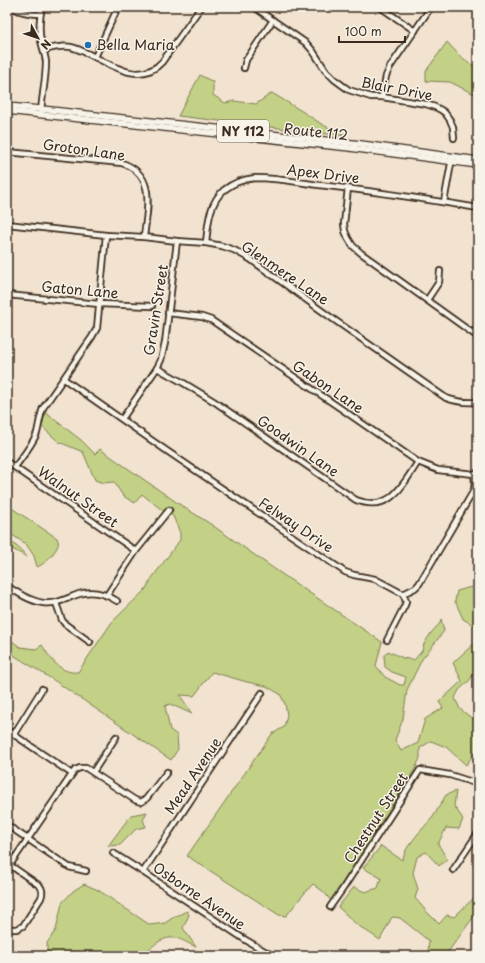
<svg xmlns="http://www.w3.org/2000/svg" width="485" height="963" font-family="'Playpen Sans',sans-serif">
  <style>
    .green { fill: #c2d186; stroke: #7e7e52 }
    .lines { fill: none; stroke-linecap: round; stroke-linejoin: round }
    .minor-casing { stroke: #3b2a1e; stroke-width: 8 }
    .major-casing { stroke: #3b2a1e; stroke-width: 8 }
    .minor { stroke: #f7f3e8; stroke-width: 4.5 }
    .major { stroke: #f7f3e8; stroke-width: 5.5 }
    .poi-dot { fill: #1f6fb2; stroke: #f7f3e8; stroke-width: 1.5 }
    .labels { text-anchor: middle; stroke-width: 3; stroke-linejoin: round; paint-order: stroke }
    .shield { fill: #f7f3e8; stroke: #73665b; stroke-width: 1 }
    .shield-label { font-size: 13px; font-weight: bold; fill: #3b2a1e }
    .poi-label { font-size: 14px; fill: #3b2a1e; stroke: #f7f3e8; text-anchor: start }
    .street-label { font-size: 14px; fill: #3b2a1e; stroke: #f7f3e8 }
  </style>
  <rect width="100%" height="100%" fill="#f1e3cf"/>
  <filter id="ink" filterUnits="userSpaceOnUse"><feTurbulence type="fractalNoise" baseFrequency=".025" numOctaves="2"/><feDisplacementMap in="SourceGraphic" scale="8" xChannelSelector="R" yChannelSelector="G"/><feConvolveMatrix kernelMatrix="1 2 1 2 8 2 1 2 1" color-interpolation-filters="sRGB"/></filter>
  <g filter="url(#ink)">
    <g class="green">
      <polygon points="447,42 460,56 478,69 478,96 450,82 426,81 426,71"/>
      <polygon points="200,75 213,82 213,95 225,103 234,101 256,104 272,93 300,110 323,125 346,136 178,116"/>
      <path d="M 46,413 L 81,440 L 95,454 L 100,449 L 179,504 L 212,525 L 273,568 L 382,642 L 376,666 L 385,677 L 400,685 L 404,685 L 406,677 L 392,672 L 385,667 L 384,656 L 388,651 L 403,658 L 414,660 L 422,651 L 424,644 L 431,633 L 440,623 L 441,619 L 444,631 L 431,648 L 422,659 L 407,690 L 403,719 L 395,740 L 401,751 L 418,743 L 425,719 L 443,708 L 439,702 L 462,681 L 453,663 L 459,657 L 475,643 L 475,626 L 463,619 L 455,601 L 457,591 L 471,587 L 478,590 L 478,667 L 469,681 L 459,690 L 455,698 L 460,709 L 478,723 L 478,748 L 466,765 L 446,747 L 431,741 L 420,748 L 420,758 L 415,769 L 331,901 L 324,892 L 313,884 C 303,894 295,905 286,916 L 279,915 L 187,856 L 272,734 L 284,727 L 287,715 L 285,704 L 280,694 L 266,686 L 247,682 L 212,672 L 194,696 L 180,695 L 192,714 L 170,704 L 165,706 L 170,730 L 177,735 L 178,749 L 171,760 L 55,681 L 7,651 L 7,637 L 8,638 L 20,647 L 36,649 L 42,645 C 50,658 60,674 78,672 L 112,622 L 145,590 L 152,578 L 180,540 L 180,533 L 173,516 L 162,510 L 142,494 L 135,503 L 123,496 L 114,482 L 103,483 L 95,480 L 83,452 L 59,442 L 41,426 Z"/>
      <path d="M 7,505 L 57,538 C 58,541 59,542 58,545 C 56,552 44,565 37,567 L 34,556 L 26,544 L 12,535 L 9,540 L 22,551 L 27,557 L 7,546 Z"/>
      <polygon points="456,791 454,806 463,819 459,829 446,828 438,844 447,859 439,866 426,852 417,857 413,873 418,889 415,898 427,912 439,924 447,915 454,917 478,894 478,911 445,956 431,956 428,952 429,941 400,918 392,917 380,940 356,924 338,907 354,887 365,892 378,888 381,878 363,868 381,846 402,860 407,848 417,835 433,817 446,795"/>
      <polygon points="147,812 143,820 146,827 140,828 136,829 120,845 108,846 131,815"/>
      <path d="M 84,884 L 98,890 L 150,925 L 165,923 L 174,917 L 187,911 L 189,915 L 183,928 L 196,947 C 189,944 182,939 175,938 C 161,936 151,948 141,956 L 59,956 L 47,951 L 47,943 L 56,930 L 62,903 L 73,891 Z"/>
    </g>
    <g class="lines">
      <g class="minor-casing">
        <g id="minor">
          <path d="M 10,7 C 20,12 29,14 40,14"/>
          <polyline points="254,7 306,43 313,51 326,71 334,79 342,85 349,90 371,97 382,97 426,104 435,107 441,110 445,113 450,120 453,127 454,138"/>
          <polyline points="380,7 415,31"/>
          <path d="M 44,50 C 53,48 62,45 71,47 C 100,54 135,91 162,62 L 201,7"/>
          <polyline points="95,57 118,7"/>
          <polyline points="244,68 246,60 273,20"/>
          <polyline points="382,97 386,76 390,67 431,7"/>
          <path d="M 41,112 C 42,96 46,79 46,62 C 45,53 41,44 40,35 C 39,26 40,16 42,7"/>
          <path d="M 7,152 L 122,163 C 157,175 147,209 144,237"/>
          <polyline points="348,188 344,224 345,231 348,238 353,246 361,253 382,268 478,337"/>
          <polyline points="444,202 452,158"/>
          <path d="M 7,224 L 106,235 L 144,237 L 177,241 L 206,243 L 222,246 L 234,250 L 250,259 L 333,319 L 446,398 C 457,402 467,403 478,402"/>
          <path d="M 206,243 C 208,224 209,203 224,190 C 233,183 244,179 255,178 C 275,178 298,182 319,185 C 372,191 425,199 478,208"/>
          <polyline points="7,295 99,304 152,306"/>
          <polyline points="427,300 439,282 440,271"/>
          <polyline points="168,313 202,317 211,320 343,410 418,462 438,470 474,474 478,472"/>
          <polyline points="473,333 478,327"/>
          <path d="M 157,368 L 182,382 L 215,402 L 356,500 C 390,513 402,486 418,462"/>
          <path d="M 64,379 L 167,451 L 345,572 L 354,575 L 375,579 L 403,594 L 415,588 L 419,584 L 473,492 C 476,485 475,480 474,474"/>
          <polyline points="122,419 157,368 161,360 165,343 177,241"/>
          <polyline points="7,462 136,551"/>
          <path d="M 15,467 C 23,456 32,445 37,433 C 39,425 40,416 43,408 L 92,337 L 97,328 L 106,235"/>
          <path d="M 7,586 C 18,593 30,601 43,603 C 56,605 67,598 79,594 C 92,590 106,594 117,601"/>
          <polyline points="107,595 136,551 169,510"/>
          <polyline points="56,603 62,620 65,624 90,642"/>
          <polyline points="387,640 405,605 406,601 403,594"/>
          <polyline points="7,730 72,774"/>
          <polyline points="14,734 42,689"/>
          <polyline points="93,772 116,737"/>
          <polyline points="7,825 69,867 86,871"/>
          <polyline points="113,853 143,872 244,939 273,956"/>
          <path d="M 7,863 L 40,886 C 43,890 43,893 41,898 L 23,926 L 17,929 L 12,929 L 7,927"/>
          <polyline points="10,865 75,770 80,768 86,768 135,800 141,802 146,799 167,772"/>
          <polyline points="453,870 478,833"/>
          <polyline points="143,872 262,693"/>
          <polyline points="330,907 342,890 420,770 450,775 478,784"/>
        </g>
      </g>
      <g class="major-casing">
        <g id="major">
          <polyline points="7,106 51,110 104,116 361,144 478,160"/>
          <polyline points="7,111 350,148 478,165"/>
        </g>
      </g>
      <use href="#minor" class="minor"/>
      <use href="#major" class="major"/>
    </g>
  </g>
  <circle class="poi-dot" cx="88" cy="45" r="4"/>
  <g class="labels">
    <rect class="shield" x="217" y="120" width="52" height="22" rx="3"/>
    <g class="shield-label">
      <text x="243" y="136">NY 112</text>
    </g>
    <g class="poi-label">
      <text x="96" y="50">Bella Maria</text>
    </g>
    <g class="street-label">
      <text transform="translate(397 89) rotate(11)" y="5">Blair Drive</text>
      <text transform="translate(316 132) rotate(6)" y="5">Route 112</text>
      <text transform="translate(84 150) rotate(8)" y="5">Groton Lane</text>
      <text transform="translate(323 174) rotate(7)" y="5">Apex Drive</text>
      <text transform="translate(285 273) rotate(34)" y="5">Glenmere Lane</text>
      <text transform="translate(80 290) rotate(5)" y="5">Gaton Lane</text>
      <text transform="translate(156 310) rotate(-81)" y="5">Gravin Street</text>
      <text transform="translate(328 387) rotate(34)" y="5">Gabon Lane</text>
      <text transform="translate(298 446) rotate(35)" y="5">Goodwin Lane</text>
      <text transform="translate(78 497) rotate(35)" y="5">Walnut Street</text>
      <text transform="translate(296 525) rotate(34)" y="5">Felway Drive</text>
      <text transform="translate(193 776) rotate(-56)" y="5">Mead Avenue</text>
      <text transform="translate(376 818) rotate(-57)" y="5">Chestnut Street</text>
      <text transform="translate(199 896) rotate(34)" y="5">Osborne Avenue</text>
    </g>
  </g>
  <rect width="485" height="963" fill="none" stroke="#f7f3e8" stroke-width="24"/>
  <rect x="12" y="12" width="461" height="939" fill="none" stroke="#3b2a1e" stroke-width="1.5" filter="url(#ink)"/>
  <g transform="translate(38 38) rotate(130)" stroke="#f7f3e8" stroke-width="3" paint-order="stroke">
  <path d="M0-3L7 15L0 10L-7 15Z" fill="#3b2a1e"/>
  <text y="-6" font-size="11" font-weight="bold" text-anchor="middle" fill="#3b2a1e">N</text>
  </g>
  <path d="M339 36v6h66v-6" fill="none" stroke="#3b2a1e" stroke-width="2"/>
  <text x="345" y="36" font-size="12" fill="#3b2a1e" stroke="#f7f3e8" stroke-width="3" paint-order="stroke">100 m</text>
</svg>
